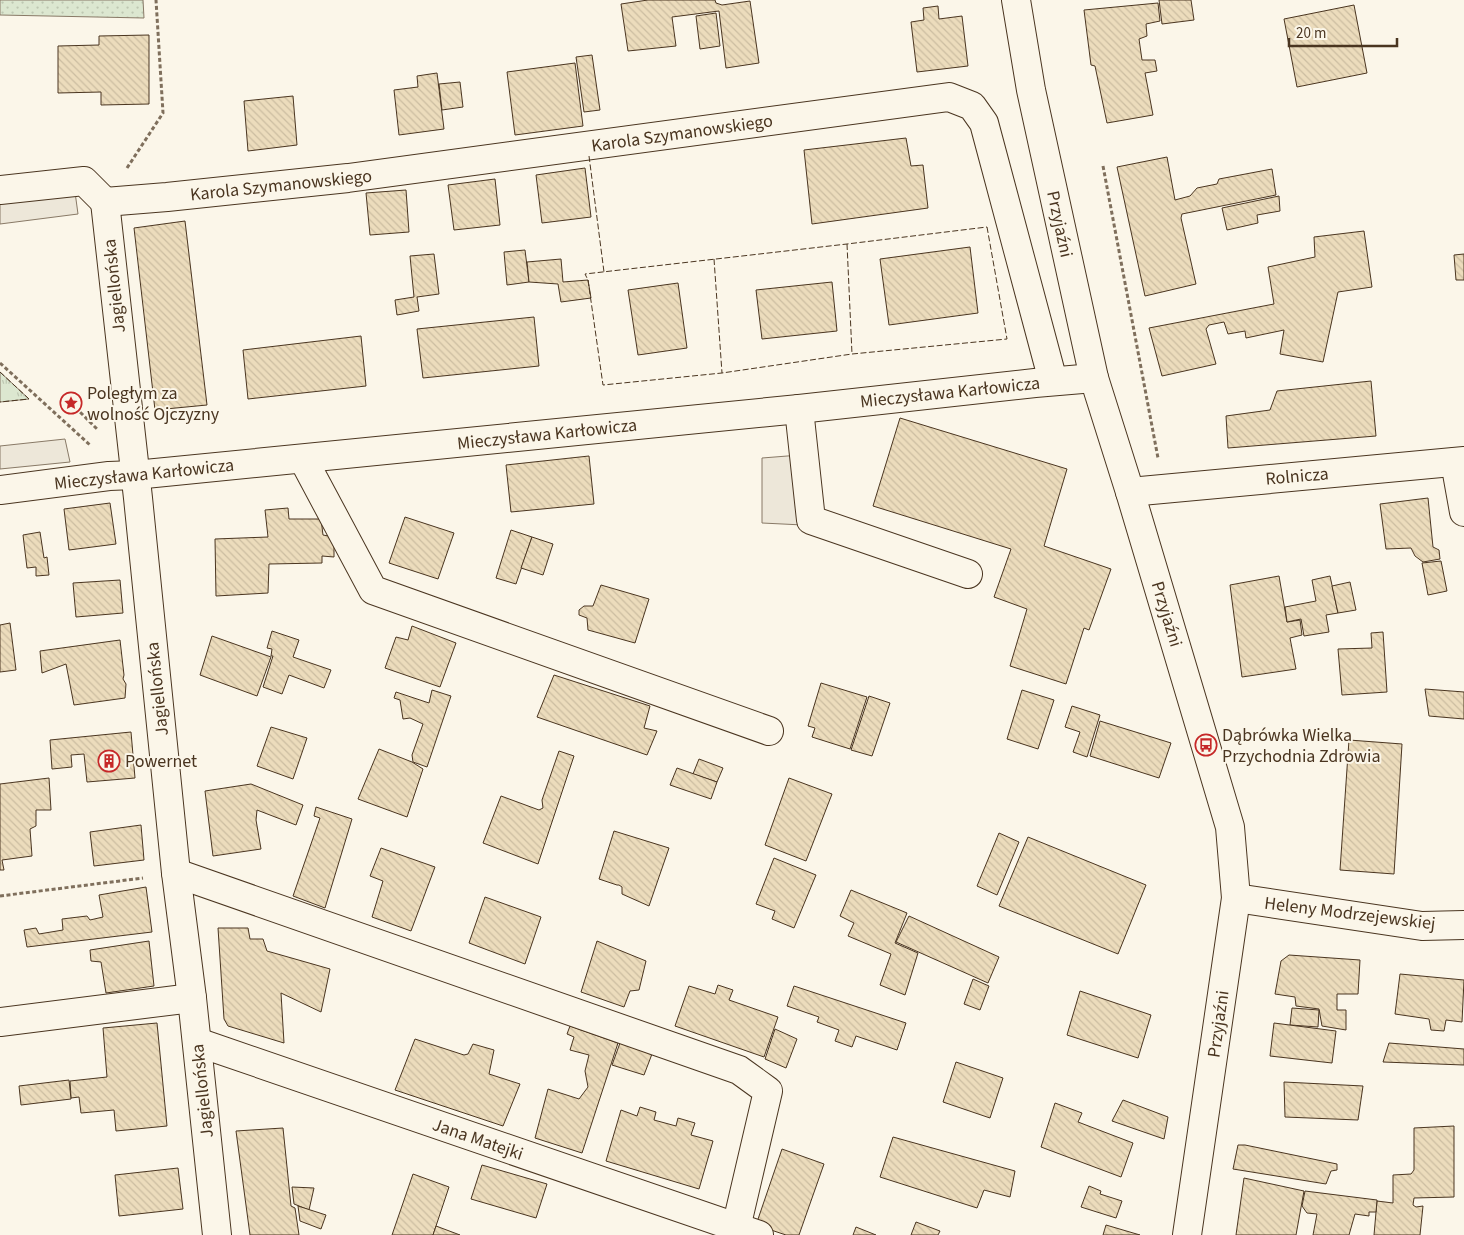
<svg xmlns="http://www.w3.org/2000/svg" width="1464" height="1235" font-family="'Source Sans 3',sans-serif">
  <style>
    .grass { fill: url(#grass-dots); stroke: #887966 }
    .park { fill: url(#park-tufts); stroke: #887966 }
    .parking { fill: #ede7d9; stroke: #887966 }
    .building { fill: url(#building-back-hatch); stroke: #4a3520 }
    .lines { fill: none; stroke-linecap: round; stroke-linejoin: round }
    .minor-casing { stroke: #4a3520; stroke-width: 30 }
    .path { stroke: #7f6f5c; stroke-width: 3; stroke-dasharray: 4 2.5; stroke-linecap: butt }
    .minor { stroke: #fbf6e9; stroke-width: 28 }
    .fence { stroke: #4a3520; stroke-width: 1; stroke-dasharray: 6 2.5; stroke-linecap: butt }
    .labels { text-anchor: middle; stroke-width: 4; stroke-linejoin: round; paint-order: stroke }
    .street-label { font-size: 18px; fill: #4a3520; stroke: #fbf6e9 }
    .poi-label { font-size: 18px; fill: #4a3520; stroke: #fbf6e9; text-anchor: start }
  </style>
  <defs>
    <pattern id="grass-dots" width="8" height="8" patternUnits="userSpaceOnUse" patternTransform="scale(1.25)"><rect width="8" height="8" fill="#dce7d0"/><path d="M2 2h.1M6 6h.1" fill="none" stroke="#bec7b2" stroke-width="1.8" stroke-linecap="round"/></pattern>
    <pattern id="park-tufts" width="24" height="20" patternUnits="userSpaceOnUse" patternTransform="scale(1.25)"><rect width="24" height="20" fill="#dce7d0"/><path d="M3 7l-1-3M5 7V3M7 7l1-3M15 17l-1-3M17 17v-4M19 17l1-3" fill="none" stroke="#bec7b2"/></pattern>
    <pattern id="building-back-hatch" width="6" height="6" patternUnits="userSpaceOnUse" patternTransform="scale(1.25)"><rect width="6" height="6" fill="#ecdcbc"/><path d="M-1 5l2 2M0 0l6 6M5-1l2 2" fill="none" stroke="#ccbda1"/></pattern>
  </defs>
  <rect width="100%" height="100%" fill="#fbf6e9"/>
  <polygon class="grass" points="0,0 143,0 144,18 0,15"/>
  <polygon class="park" points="0,372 29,399 0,402"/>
  <g class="parking">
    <polygon points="75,192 78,214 0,224 0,200"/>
    <polygon points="65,439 70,462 0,469 0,446"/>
    <polygon points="800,455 803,525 762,523 762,458"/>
  </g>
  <g class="building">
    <polygon points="648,0 715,0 716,3 722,5 750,1 759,63 726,68 719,11 672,17 676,46 628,51 621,4"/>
    <polygon points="1159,0 1191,0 1194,20 1162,24"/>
    <polygon points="1158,3 1160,21 1146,24 1147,36 1139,39 1142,60 1155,60 1157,71 1145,73 1153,115 1107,123 1095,66 1091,65 1084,10"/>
    <polygon points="1354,5 1367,73 1297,87 1284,19"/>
    <polygon points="938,6 939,19 962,16 968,66 917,72 911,22 924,20 923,8"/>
    <polygon points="716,13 720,46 700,49 696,16"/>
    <polygon points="149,35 149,104 101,105 101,92 58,93 58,46 99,45 99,36"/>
    <polygon points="592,55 600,110 584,112 576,57"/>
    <polygon points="575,63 583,126 515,135 507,72"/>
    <polygon points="437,73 444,129 399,135 394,90 418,87 417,76"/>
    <polygon points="460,82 463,107 442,110 439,84"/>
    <polygon points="293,96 297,145 248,151 244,101"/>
    <polygon points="906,138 911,166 923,165 928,208 812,224 804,150"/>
    <polygon points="1167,157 1175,200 1190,196 1197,188 1217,184 1219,179 1272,169 1276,195 1182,214 1181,218 1196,284 1145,296 1117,167"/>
    <polygon points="585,168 591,217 542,223 536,175"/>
    <polygon points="495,179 500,225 454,230 448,185"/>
    <polygon points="406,190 409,232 370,235 366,193"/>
    <polygon points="1279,196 1280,211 1257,215 1258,223 1227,230 1222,208"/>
    <polygon points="185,221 207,405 155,410 134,228"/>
    <polygon points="1364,231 1372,287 1338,292 1323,362 1280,354 1284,330 1246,338 1245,331 1228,334 1224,322 1209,325 1206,329 1216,364 1162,376 1149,328 1274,304 1268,267 1315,257 1314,237"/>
    <polygon points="970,247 978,313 889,325 880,259"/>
    <polygon points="525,250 529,282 507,285 504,252"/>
    <polygon points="434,254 439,294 417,297 419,311 397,315 395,300 414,297 410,256"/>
    <polygon points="1464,254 1464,280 1456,280 1454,255"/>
    <polygon points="561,259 563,282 588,280 591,298 561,302 558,284 529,282 527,262"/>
    <polygon points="832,282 837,331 762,339 756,290"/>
    <polygon points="678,283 687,348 638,355 628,290"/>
    <polygon points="534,317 539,366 423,378 417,329"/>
    <polygon points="361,336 366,386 248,399 243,350"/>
    <polygon points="1371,381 1376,436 1228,448 1226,416 1270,410 1277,391"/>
    <polygon points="900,418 1067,469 1044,546 1111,569 1089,630 1084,628 1066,684 1010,666 1027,609 994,597 1011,549 873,506"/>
    <polygon points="589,456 594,504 511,512 506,465"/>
    <polygon points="1428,498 1433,547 1439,550 1440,559 1423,562 1415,556 1411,548 1386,549 1380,504"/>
    <polygon points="110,503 116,544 69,550 64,509"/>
    <polygon points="288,508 289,519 321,519 323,535 334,537 334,557 322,556 322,563 269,564 268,593 216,596 215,539 268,537 265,510"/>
    <polygon points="405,517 454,533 438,579 389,563"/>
    <polygon points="511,530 532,537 516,584 496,578"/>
    <polygon points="40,532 44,558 47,557 49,575 36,576 36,567 27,568 23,535"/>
    <polygon points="532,537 553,544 543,575 521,568"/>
    <polygon points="1441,561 1447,591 1428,595 1422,563"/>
    <polygon points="1279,576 1287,622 1300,620 1302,635 1290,638 1296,669 1242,677 1230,585"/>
    <polygon points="1330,576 1338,613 1326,615 1329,632 1304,636 1301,619 1287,622 1285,607 1316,601 1312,580"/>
    <polygon points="120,580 123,613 76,617 73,583"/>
    <polygon points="1350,582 1356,610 1338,613 1332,586"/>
    <polygon points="601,585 649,599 635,643 588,630 587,618 579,615 579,610 584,606 593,606"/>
    <polygon points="10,623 16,670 0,672 0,625"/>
    <polygon points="412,626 456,643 440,687 385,668 396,637 408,640"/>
    <polygon points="272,631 299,640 293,657 331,670 324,688 289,675 282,694 263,687 273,656 271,656 272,649 267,648"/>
    <polygon points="1383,632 1387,692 1342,695 1338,649 1372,648 1371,633"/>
    <polygon points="212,636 271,657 257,696 200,675"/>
    <polygon points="120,640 124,675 123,679 126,684 125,698 74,705 66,664 42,673 40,651"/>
    <polygon points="554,675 650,706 644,728 657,731 647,755 537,717"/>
    <polygon points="821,683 867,697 850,749 812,737 815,728 808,726"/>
    <polygon points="1425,689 1464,692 1464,719 1429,716"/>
    <polygon points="432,690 451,696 427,767 413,762 412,755 423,724 410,718 403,719 400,700 394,698 396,692 429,703"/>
    <polygon points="1022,690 1054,700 1038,749 1007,739"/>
    <polygon points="869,696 890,703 872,756 851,750"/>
    <polygon points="1072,706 1100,715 1087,757 1073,752 1080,732 1065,727"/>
    <polygon points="1100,721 1171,743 1159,778 1090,756"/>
    <polygon points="271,727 307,738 293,779 257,766"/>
    <polygon points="131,732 135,778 87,782 84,754 71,755 72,767 52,769 50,740"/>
    <polygon points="1349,740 1402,744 1394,874 1340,870"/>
    <polygon points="379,749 412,762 423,769 407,817 358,799"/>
    <polygon points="559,751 574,756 538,864 483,843 501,796 539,810 543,808 542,800"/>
    <polygon points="699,759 723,768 717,782 693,774"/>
    <polygon points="677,768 717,782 711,799 670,785"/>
    <polygon points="49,778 51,810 36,810 36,826 30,829 32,856 2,860 4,870 0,870 0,784"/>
    <polygon points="789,778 832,794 806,861 765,845"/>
    <polygon points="251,784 303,805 296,825 257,810 256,820 261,849 213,856 205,791"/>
    <polygon points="316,807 352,819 325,908 293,896 320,818 314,816"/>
    <polygon points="141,825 144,860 94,866 90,832"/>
    <polygon points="614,831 669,848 649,906 622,894 622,887 619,885 617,885 599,879"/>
    <polygon points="999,833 1019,842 997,895 977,886"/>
    <polygon points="1028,837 1146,885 1118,954 999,906"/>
    <polygon points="381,848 435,867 411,931 372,917 383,881 370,876"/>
    <polygon points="774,858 816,875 794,928 772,919 775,911 756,904"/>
    <polygon points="146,887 152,932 27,947 24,930 36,928 39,934 63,930 62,919 87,916 90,920 103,917 99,895"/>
    <polygon points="851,890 907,913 895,943 918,953 905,995 880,985 891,954 848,936 854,923 840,916"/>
    <polygon points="485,897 541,917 525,964 469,943"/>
    <polygon points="909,916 999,957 988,983 896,942"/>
    <polygon points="218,928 248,928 250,939 263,939 267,951 330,969 321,1012 281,993 284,1043 228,1026 224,1019"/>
    <polygon points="149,941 154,986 106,993 101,962 91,961 90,950"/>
    <polygon points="597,941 646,961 639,990 630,991 624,1007 581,992"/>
    <polygon points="1289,955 1360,960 1358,994 1337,994 1337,1010 1346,1010 1346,1030 1322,1026 1319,1009 1296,1006 1295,997 1275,994 1281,961"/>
    <polygon points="1400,974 1464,980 1462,1022 1446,1020 1444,1031 1431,1030 1429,1019 1395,1014"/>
    <polygon points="973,979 989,986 980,1010 964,1004"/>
    <polygon points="718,985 733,990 729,1000 778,1017 764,1057 675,1026 689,986 715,994"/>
    <polygon points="794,986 906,1023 897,1050 856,1036 852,1047 835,1041 839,1030 817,1022 819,1017 787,1006"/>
    <polygon points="1080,991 1151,1015 1138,1058 1067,1035"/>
    <polygon points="1292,1008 1319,1010 1318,1027 1290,1025"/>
    <polygon points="157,1023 167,1126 116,1131 114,1110 81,1113 79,1097 71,1098 70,1081 107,1077 103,1028"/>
    <polygon points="1274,1023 1336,1031 1332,1063 1270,1056"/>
    <polygon points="570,1026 618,1043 582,1153 535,1138 548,1089 579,1099 588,1087 585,1071 589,1055 570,1050 574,1037 567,1034"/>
    <polygon points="775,1029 797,1039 786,1068 765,1059"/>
    <polygon points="415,1039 464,1055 468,1054 473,1044 494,1050 489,1074 520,1084 503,1126 395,1090"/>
    <polygon points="620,1043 652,1054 644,1075 612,1065"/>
    <polygon points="1389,1043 1464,1049 1464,1065 1383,1062"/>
    <polygon points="956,1062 1003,1078 990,1118 943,1102"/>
    <polygon points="69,1080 71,1099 21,1105 19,1086"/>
    <polygon points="1284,1082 1363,1086 1358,1120 1285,1117"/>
    <polygon points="1123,1100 1168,1117 1164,1139 1112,1121"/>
    <polygon points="1055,1103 1082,1113 1078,1122 1133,1143 1121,1177 1041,1147"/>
    <polygon points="640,1107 656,1112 654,1120 676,1126 678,1118 695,1123 691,1135 713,1141 699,1189 606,1161 621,1110 637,1116"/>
    <polygon points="1454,1126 1454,1197 1414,1198 1413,1205 1416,1207 1423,1206 1420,1235 1374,1235 1377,1201 1393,1203 1393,1175 1411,1174 1414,1170 1414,1128"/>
    <polygon points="283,1128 291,1206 295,1208 299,1235 250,1235 236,1131"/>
    <polygon points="893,1137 1015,1171 1010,1197 984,1190 977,1208 880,1177"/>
    <polygon points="1238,1145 1245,1145 1337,1164 1337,1170 1331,1171 1326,1184 1233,1169"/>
    <polygon points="782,1149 824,1164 799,1235 786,1235 756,1225"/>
    <polygon points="482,1165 547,1184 536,1218 471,1199"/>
    <polygon points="178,1168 183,1209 119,1216 115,1175"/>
    <polygon points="413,1174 449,1187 433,1235 392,1235"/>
    <polygon points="1244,1178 1304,1191 1296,1235 1236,1235"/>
    <polygon points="1089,1186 1101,1191 1100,1194 1122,1201 1116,1218 1081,1207"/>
    <polygon points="292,1187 314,1188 309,1210 294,1204"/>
    <polygon points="1305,1191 1377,1200 1376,1212 1369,1212 1369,1216 1355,1214 1349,1235 1313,1235 1317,1214 1307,1213 1302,1206"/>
    <polygon points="298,1206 326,1215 321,1229 300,1221"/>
    <polygon points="916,1222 940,1231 938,1235 911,1235"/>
    <polygon points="1106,1225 1140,1235 1103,1235"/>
    <polygon points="436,1226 460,1235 433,1235"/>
    <polygon points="856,1227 876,1235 853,1235"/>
  </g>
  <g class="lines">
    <g class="minor-casing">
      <g id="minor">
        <polyline points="1016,0 1031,90 1094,378 1130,492 1230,827 1236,898 1187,1235"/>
        <polyline points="0,190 84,181 105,202"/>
        <polyline points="105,202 167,197 348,178 949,97 972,106 984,123 1053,381"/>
        <polyline points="105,202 138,498 176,873 192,998 217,1235"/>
        <polyline points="799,409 811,520 968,574"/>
        <polyline points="303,459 373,590 769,731"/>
        <polyline points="1455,462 1464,512"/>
        <polyline points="0,490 109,476 135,475 799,409 1035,383 1094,378"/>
        <polyline points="1130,492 1464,461"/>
        <polyline points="176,873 739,1070 768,1091 736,1228"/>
        <polyline points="1236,898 1422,926 1464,925"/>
        <polyline points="0,1022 192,998"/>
        <polyline points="197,1042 759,1235"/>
      </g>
    </g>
    <g class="path">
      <polyline points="1103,166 1158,458"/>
      <polyline points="127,168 163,113 156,0"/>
      <polyline points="0,363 90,445"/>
      <polyline points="71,403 97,429"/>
      <polyline points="0,896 143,878"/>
    </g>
    <use href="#minor" class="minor"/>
    <g class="fence">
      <polyline points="589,156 604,272"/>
      <polygon points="987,227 1007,339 852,354 722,373 603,385 588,280 585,274 847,244"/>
      <polyline points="847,244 852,354"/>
      <polyline points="714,259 722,373"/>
      <polyline points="0,372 29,399 0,402"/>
    </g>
  </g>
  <defs>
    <g id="sight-ring" transform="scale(1.125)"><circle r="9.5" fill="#fbf6e9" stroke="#c62828" stroke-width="1.5"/><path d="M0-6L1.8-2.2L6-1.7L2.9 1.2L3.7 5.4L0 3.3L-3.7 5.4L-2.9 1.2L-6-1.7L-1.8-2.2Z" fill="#c62828"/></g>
    <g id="bus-ring" transform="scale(1.125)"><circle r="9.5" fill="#fbf6e9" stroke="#c62828" stroke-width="1.5"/><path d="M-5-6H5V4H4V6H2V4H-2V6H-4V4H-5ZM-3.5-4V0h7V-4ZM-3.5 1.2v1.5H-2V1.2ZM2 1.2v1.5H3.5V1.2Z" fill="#c62828"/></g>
    <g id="building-ring" transform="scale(1.125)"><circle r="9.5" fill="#fbf6e9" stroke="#c62828" stroke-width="1.5"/><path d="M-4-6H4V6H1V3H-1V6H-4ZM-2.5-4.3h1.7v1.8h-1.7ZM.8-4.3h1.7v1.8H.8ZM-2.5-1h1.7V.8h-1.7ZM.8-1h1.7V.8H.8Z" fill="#c62828"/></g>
  </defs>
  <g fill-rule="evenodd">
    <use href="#sight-ring" x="71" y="403"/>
    <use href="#bus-ring" x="1206" y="745"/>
    <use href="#building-ring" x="109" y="761"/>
  </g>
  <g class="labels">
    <g class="street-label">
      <text transform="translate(682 133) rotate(-8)" y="6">Karola Szymanowskiego</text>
      <text transform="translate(281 185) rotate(-6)" y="6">Karola Szymanowskiego</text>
      <text transform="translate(1060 224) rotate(78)" y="6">Przyjaźni</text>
      <text transform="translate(114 286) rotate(-96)" y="6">Jagiellońska</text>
      <text transform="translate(950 392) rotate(-6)" y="6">Mieczysława Karłowicza</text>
      <text transform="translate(547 434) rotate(-6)" y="6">Mieczysława Karłowicza</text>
      <text transform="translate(144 474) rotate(-6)" y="6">Mieczysława Karłowicza</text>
      <text transform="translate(1297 476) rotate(-5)" y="6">Rolnicza</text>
      <text transform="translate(1167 614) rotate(73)" y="6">Przyjaźni</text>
      <text transform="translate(157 689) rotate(-96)" y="6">Jagiellońska</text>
      <text transform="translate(1350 913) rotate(7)" y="6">Heleny Modrzejewskiej</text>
      <text transform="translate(1218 1024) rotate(-82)" y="6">Przyjaźni</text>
      <text transform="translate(202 1091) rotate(-96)" y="6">Jagiellońska</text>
      <text transform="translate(478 1139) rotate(19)" y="6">Jana Matejki</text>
    </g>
    <g class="poi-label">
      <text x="87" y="399">Poległym za<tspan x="87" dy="21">wolność Ojczyzny</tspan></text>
      <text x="1222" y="741">Dąbrówka Wielka<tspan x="1222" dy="21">Przychodnia Zdrowia</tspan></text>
      <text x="125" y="767">Powernet</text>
    </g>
  </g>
  <path d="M1289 38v8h108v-8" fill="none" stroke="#4a3520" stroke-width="2.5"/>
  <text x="1296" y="38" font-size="15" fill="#4a3520" stroke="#fbf6e9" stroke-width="4" paint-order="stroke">20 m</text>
</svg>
